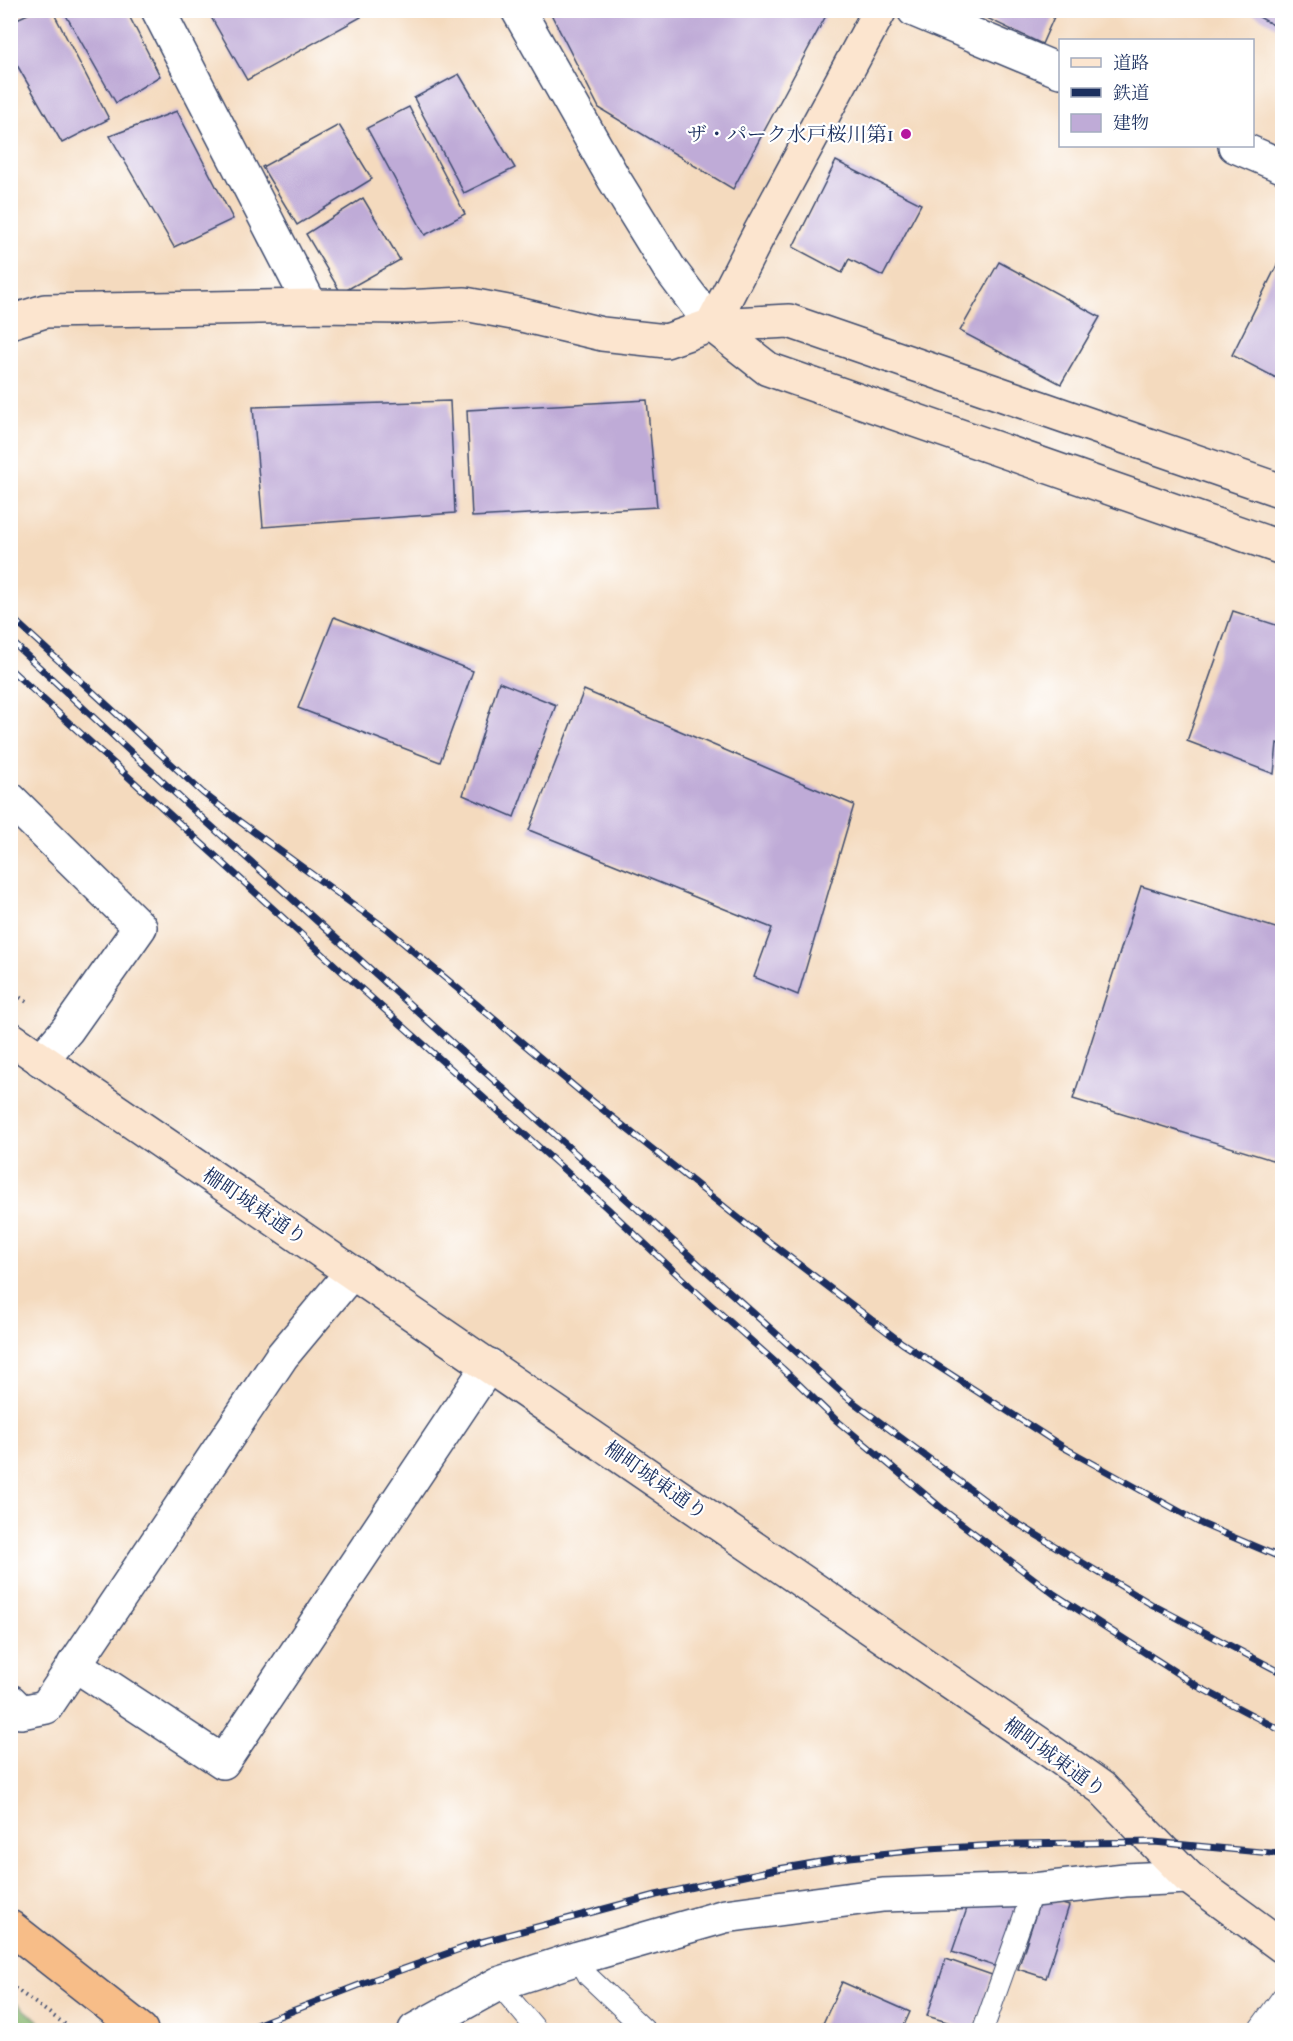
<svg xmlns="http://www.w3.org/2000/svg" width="1293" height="2041" font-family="'IM FELL French Canon','Noto Serif JP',serif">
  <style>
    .forest { fill: url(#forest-firs); stroke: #527468; stroke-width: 1.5 }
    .building { fill: #bfabd7 }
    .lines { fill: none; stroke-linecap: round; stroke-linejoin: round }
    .lane-casing { stroke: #3c496c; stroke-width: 22 }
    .street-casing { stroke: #3c496c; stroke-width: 36 }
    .secondary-casing { stroke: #3c496c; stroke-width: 36 }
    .highway-casing { stroke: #3c496c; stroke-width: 36 }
    .path { stroke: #3c496c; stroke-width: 4; stroke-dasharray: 1.5 4.5; stroke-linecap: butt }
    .lane { stroke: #fff; stroke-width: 20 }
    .street { stroke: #fff; stroke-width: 33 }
    .secondary { stroke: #fce5cf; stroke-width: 33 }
    .highway { stroke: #f7bd88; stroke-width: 33 }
    .rail-casing { stroke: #1b2f5e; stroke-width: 7 }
    .rail { stroke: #fff; stroke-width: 4.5; stroke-dasharray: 14; stroke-linecap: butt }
    .poi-dot { fill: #b5179e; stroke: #fff; stroke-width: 2 }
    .labels { text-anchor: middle; stroke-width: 4.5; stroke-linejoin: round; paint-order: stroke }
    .poi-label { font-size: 20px; fill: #1b2f5e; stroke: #fff; text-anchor: end }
    .street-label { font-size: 20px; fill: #1b2f5e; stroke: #fff }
  </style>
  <defs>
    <pattern id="forest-firs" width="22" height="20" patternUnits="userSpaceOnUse" patternTransform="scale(1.5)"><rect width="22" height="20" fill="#8ab872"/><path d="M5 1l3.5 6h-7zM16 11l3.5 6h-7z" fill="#709661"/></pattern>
  </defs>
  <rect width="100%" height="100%" fill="#fff"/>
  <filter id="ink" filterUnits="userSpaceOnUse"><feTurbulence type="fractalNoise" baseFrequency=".0167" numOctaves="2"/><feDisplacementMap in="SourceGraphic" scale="12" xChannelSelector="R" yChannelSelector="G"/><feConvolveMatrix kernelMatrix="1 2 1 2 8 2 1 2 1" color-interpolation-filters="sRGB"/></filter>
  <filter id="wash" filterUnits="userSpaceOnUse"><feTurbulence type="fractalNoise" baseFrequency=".008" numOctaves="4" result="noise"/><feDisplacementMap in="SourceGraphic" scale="24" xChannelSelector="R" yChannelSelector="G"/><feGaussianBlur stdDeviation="1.35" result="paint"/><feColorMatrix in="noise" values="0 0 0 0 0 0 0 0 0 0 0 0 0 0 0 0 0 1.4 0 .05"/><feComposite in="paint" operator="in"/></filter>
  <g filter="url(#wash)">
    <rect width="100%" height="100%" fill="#f4dabe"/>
    <polygon class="forest" points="10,1999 11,1999 50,2030 11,2030"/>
    <g id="blocks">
      <g class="building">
        <polygon points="37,10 52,10 109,119 62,143 10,53 10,22"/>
        <polygon points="63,10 126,10 160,76 116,103"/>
        <polygon points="207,10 357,10 361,17 247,80"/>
        <polygon points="549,10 829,10 733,189 599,108"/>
        <polygon points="970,10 1057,10 1042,44"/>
        <polygon points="1247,10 1282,10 1282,30"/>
        <polygon points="459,74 515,168 464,193 414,98"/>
        <polygon points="409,107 465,214 425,235 367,128"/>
        <polygon points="177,111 233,219 174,247 110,136"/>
        <polygon points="339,125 372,179 297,225 262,167"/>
        <polygon points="836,161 921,204 883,276 849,259 842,273 793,247"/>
        <polygon points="363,198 400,260 341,293 306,234"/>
        <polygon points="1282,255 1282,381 1232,355"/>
        <polygon points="999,262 1100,317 1061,384 960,331"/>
        <polygon points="647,400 657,507 472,517 467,410"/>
        <polygon points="450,401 455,513 263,527 253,407"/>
        <polygon points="1233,611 1282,627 1282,745 1277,743 1274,774 1187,741"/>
        <polygon points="334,617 473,671 440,762 298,708"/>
        <polygon points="499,682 556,705 514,817 463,795"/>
        <polygon points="584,690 854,805 798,995 754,977 772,928 529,830"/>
        <polygon points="1141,886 1282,930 1282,1163 1073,1099"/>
        <polygon points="971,1897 1018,1903 997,1967 952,1952"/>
        <polygon points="1041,1898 1069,1906 1046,1978 1018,1969"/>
        <polygon points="946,1959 992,1975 974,2030 927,2016"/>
        <polygon points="842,1982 910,2012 902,2030 820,2030"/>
      </g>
    </g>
  </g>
  <g filter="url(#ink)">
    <use href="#blocks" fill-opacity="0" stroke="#3c496c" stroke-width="1.5"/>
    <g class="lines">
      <g class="lane-casing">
        <g id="lane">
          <polyline points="578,1958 588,1976 645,2030"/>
          <polyline points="498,1984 537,2030"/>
          <polyline points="983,2030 1033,1890"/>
          <polyline points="1258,2030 1282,1997"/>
        </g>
      </g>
      <g class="street-casing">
        <g id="street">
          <polyline points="158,10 311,306"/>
          <polyline points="518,10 614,179 669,268 712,325"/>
          <polyline points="914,10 1060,71"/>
          <polyline points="1235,146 1282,166"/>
          <polyline points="10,799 140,927 67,1030 41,1060"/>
          <polyline points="74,1664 223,1762 489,1365"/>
          <polyline points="10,1701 21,1712 46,1707 282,1356 352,1272"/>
          <polyline points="415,2030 498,1984 578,1958 725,1916 883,1895 1033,1890 1125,1880 1188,1877"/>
        </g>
      </g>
      <g class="secondary-casing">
        <g id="secondary">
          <polyline points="10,322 45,311 311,306 404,307 465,304 513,313 602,334 666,341 712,325 789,321 1282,491"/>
          <polyline points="712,325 768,369 1282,548"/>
          <polyline points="712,325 759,234 880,10"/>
          <polyline points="10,1038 1053,1753 1102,1788 1188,1877 1282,1946"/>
        </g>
      </g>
      <g class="highway-casing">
        <polyline id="highway" points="10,1927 141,2030"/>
      </g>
      <g class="path">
        <polyline points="10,991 30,1004"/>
        <polyline points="10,1985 73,2030"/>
      </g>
      <use href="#lane" class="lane"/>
      <use href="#street" class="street"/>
      <use href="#secondary" class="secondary"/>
      <use href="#highway" class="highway"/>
      <g class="rail-casing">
        <g id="rail">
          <polyline points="10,616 203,793 239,821 388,930 581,1092 747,1225 902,1343 1063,1447 1202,1524 1282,1558"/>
          <polyline points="10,640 190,807 849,1399 1010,1519 1151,1604 1282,1673"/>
          <polyline points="10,669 348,977 606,1207 693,1289 783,1369 836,1420 946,1512 1054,1594 1197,1686 1282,1731"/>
          <polyline points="243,2030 367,1982 474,1944 656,1895 772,1870 850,1857 929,1849 1016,1844 1154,1842 1282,1854"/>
        </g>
      </g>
      <use href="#rail" class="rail"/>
    </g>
  </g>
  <circle class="poi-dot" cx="906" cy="134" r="6"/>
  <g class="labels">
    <g class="poi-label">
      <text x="894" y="141">ザ・パーク水戸桜川第1</text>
    </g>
    <g class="street-label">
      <text transform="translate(255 1206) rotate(34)" y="7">柵町城東通り</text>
      <text transform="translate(656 1480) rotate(35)" y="7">柵町城東通り</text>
      <text transform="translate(1055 1757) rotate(36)" y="7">柵町城東通り</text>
    </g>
  </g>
  <rect width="1293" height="2041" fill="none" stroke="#fff" stroke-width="36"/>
  <rect x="1059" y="39" width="195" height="108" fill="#ffffff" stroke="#a4acbf" stroke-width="1.5"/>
  <rect x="1071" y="58" width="30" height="9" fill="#fce5cf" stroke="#a4acbf" stroke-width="1.5"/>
  <text x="1113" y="69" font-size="18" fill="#1b2f5e">道路</text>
  <rect x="1071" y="88" width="30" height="9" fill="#1b2f5e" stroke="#a4acbf" stroke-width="1.5"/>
  <text x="1113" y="99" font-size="18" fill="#1b2f5e">鉄道</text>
  <rect x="1071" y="114" width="30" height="18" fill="#bfabd7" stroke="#a4acbf" stroke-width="1.5"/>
  <text x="1113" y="129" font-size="18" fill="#1b2f5e">建物</text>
</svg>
